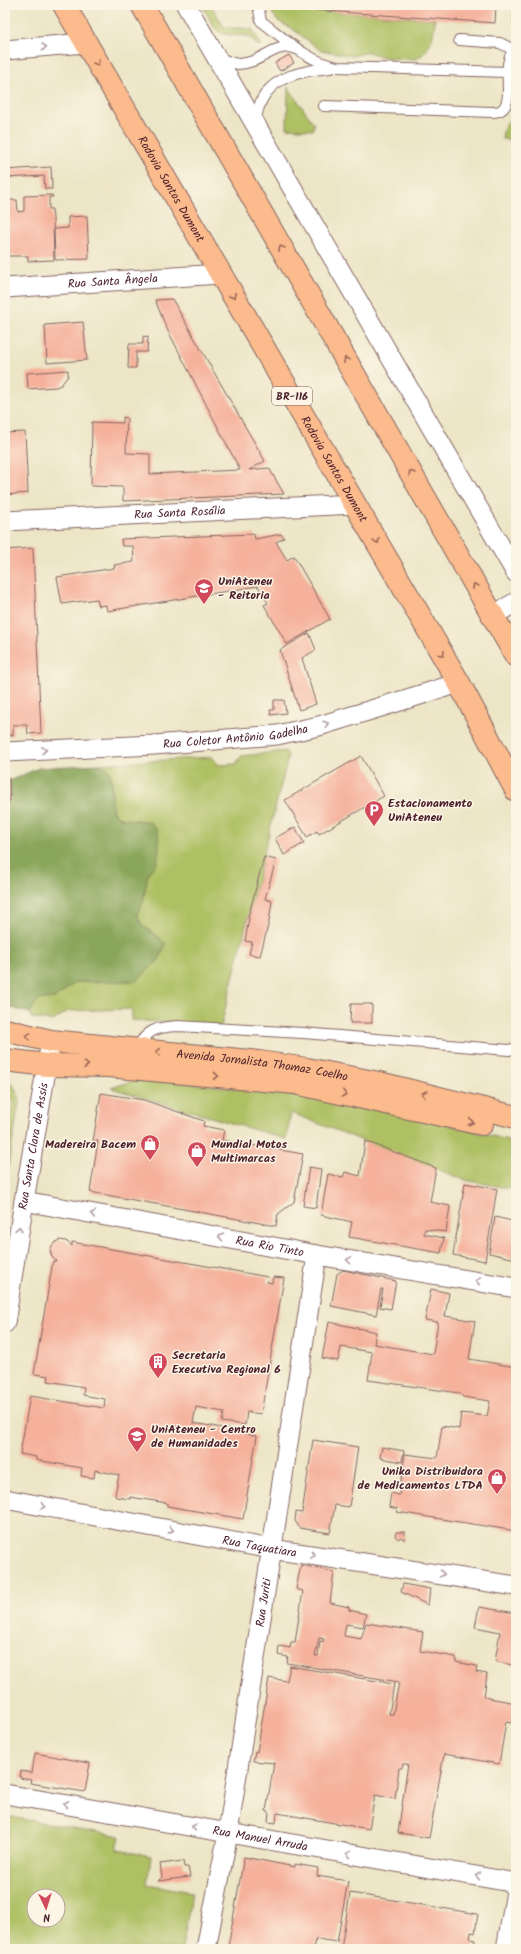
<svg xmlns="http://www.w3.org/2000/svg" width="521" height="1954" font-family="Kalam,sans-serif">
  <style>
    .green { fill: #aec064; stroke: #7c7048; fill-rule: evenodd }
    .forest { fill: #8aa65a; stroke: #6a6242 }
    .building { fill: #f5b19b; fill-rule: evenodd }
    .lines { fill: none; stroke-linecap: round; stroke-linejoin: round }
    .service-casing { stroke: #836461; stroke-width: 12 }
    .minor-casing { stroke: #836461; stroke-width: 21 }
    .primary-casing { stroke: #836461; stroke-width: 24 }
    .trunk-casing { stroke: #836461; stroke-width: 24 }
    .service { stroke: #fff; stroke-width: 10 }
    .minor { stroke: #fff; stroke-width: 19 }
    .primary { stroke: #fbbb8c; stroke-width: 22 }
    .trunk { stroke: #fbbb8c; stroke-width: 22 }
    .oneway { stroke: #ae9aa0 }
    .oneway2 { stroke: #9a6557 }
    .labels { text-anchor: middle; stroke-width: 3; stroke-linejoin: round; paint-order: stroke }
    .shield { fill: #fcf5e5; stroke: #7f5f63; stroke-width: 1 }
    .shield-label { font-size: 11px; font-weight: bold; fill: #4a1f2b }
    .street-label { font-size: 12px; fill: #4a1f2b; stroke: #fcf5e5 }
    .poi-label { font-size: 12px; font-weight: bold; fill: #4a1f2b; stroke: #fcf5e5; text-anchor: start }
  </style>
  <rect width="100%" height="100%" fill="#fcf5e5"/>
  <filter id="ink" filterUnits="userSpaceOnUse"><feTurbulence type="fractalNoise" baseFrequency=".025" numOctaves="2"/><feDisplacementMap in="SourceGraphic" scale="8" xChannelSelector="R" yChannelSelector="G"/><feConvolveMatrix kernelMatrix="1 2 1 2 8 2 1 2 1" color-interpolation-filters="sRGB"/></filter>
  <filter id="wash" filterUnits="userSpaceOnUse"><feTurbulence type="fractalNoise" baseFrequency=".012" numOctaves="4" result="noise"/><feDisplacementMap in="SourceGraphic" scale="16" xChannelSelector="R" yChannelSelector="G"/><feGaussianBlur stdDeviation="0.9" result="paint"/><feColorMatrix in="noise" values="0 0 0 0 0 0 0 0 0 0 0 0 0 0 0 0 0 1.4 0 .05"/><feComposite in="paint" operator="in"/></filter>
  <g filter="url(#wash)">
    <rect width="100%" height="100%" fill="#ece5c6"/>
    <g class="green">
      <path d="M 202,5 L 211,5 L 224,27 L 252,29 L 262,46 L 257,45 L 249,36 C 213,34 219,36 202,5 Z"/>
      <path d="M 271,5 L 299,5 L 299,9 L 435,19 C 434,35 431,51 416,59 L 387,58 L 368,52 L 353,56 L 320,50 L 294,30 L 278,21 L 272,13 Z"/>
      <polygon points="288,87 314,124 313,130 287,128"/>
      <path d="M 514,116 L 516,119 L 516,140 L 502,139 C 503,128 505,123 514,116 Z"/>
      <polygon points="286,751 288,757 221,1026 131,1020 132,1009 68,1011 53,1021 31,1018 30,1013 37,1000 55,998 76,982 136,981 145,972 161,939 141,924 137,914 143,902 148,873 157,863 150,822 120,818 112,811 112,782 108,769 99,764 212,757 219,765 236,764 241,756"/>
      <polygon points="142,1078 330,1099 422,1118 516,1142 516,1190 465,1180 291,1113 286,1139 111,1088"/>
      <polygon points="5,1080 12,1083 20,1098 5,1183 5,1134 14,1100 5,1099"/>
      <path d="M 5,1816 L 120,1836 L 117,1850 L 151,1856 L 147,1884 L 192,1892 L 182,1949 L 5,1949 ZM 34,1896 L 58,1896 L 58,1920 L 34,1920 Z"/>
    </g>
    <polygon class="forest" points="99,764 108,769 111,775 112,811 120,818 150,822 158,832 159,850 157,863 148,873 143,902 137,914 141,924 166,944 159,960 136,981 76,982 55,998 37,1000 30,1013 5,1006 6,782 39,768"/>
    <g id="blocks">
      <g class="building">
        <polygon points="299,5 496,5 495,23 299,9"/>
        <polygon points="514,5 516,5 516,22 513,22"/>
        <polygon points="289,55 294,63 280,71 275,63"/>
        <polygon points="51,167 52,189 45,189 44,176 5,178 5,170"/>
        <polygon points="52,195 53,197 49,197 49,209 52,209 53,218 54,260 28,261 28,256 5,256 5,200 17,200 18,212 24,211 24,196"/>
        <polygon points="87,216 89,259 55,260 54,229 68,228 68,217"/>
        <polygon points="172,299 265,461 249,470 269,468 284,494 123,501 123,487 91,486 92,422 123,423 123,417 127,418 126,453 150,454 150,474 240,470 167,329 155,300"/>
        <polygon points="83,322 87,360 47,363 45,325"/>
        <polygon points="143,336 148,337 147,352 136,352 136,368 128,368 129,344 143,344"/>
        <polygon points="68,370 68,376 61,385 56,387 28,389 27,373"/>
        <polygon points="25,432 28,493 5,495 5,433"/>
        <polygon points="254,534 255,539 281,534 284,538 276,542 287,560 294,556 330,619 287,644 264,605 268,603 258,586 107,611 106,605 99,606 97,599 62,604 57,577 115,568 114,565 134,562 133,546 122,546 121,539"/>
        <polygon points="33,548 41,733 28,734 27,725 13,725 13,735 5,735 5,550"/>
        <polygon points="309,633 316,650 302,658 316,704 299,710 280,650"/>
        <polygon points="274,700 284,700 286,713 271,715 270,710 274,710"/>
        <polygon points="361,756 384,796 319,834 317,831 307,837 285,800"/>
        <polygon points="9,778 10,801 5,802 5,779"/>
        <polygon points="295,827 304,843 284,855 275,838"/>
        <polygon points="264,857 276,860 265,899 272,901 269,922 260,956 249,954 252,942 245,941 249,918 248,918"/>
        <polygon points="351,1004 372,1004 372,1023 350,1023"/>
        <polygon points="101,1093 144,1100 204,1121 203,1126 224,1130 222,1140 303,1154 294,1202 278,1214 276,1226 90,1192 98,1141 93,1141"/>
        <polygon points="365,1141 436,1168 430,1202 450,1206 446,1232 425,1229 424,1234 444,1238 441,1253 349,1237 352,1222 321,1215 328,1174 343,1177 345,1172 360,1176"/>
        <polygon points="309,1167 321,1169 316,1208 303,1206"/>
        <polygon points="465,1183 497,1189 485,1261 453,1255"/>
        <polygon points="495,1217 516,1222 516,1259 489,1253"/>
        <polygon points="59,1240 66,1241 72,1246 72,1242 268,1277 267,1282 272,1283 273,1277 284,1278 261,1414 247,1412 245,1425 222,1422 224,1412 196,1407 193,1423 241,1431 241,1433 257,1436 243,1519 167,1506 167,1503 130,1497 130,1499 116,1497 115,1495 119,1475 95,1470 94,1478 81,1476 82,1468 36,1460 36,1457 20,1454 30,1396 104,1408 105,1399 83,1395 84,1387 48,1381 49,1376 34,1374 53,1261 56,1261 52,1257 50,1250 53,1244"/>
        <polygon points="343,1270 396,1281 391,1309 380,1307 383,1289 381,1289 376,1315 331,1306 337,1274"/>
        <polygon points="431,1289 449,1293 445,1316 475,1321 469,1359 516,1367 516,1531 397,1512 398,1509 389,1507 391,1493 399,1495 405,1454 437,1458 442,1426 459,1429 461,1413 487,1416 490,1401 463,1397 459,1393 368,1380 372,1352 341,1347 338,1361 322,1358 329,1322 376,1332 374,1344 433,1354 438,1322 425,1320"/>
        <polygon points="313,1440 358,1447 349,1507 335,1505 330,1533 300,1528 295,1521 296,1512 302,1513"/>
        <polygon points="382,1447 404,1451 402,1462 380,1458"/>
        <polygon points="396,1532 405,1532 404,1540 401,1537 398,1539 395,1536"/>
        <path d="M 301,1565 L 334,1572 L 330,1603 L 349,1607 L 349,1610 L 366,1614 L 363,1627 L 346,1624 L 344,1636 L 361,1639 L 366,1623 L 423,1632 L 420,1651 L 456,1657 L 456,1662 L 477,1666 L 476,1672 L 487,1674 L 484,1697 L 516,1703 L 516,1724 L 506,1722 L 499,1764 L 444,1754 L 429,1838 L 398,1833 L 408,1764 L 403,1764 L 402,1768 L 399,1768 L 395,1799 L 375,1795 L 369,1829 L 277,1813 L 276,1823 L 268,1822 L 269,1812 L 266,1811 L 274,1763 L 253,1761 L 255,1751 L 257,1752 L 269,1678 L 287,1681 L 290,1666 L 394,1684 L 389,1714 L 393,1714 L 399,1682 L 287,1663 L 288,1657 L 278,1655 L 279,1646 L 290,1648 L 291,1642 L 295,1642 L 303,1591 L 296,1589 ZM 319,1638 L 324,1639 L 323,1642 L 320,1641 L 318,1656 L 315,1656 Z"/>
        <polygon points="403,1584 430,1589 428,1605 401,1592"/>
        <polygon points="479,1607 516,1613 516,1666 495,1661 500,1632 475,1627"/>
        <polygon points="35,1753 90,1763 85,1792 30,1783 31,1780 20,1778 21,1771 32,1773"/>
        <polygon points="244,1857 295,1867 295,1864 318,1868 317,1876 348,1881 337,1942 316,1939 314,1949 240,1949 228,1947"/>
        <polygon points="183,1861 184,1867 188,1867 190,1877 158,1881 162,1877 160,1864"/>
        <polygon points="350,1893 478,1914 475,1933 471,1932 470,1939 475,1940 473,1949 341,1949"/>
      </g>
    </g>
  </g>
  <g filter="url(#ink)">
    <use href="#blocks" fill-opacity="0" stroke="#836461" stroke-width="1"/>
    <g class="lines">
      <g class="service-casing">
        <g id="service">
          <path d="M 258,5 L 261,21 C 284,38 308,62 337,67 L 508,72"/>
          <polyline points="459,40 500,43 514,50"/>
          <path d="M 217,57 C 223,59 231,63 238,64 C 262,64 274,41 297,49"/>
          <path d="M 324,106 L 492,112 C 495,112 499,112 501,110 C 517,101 498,61 516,49"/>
          <path d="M 256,122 C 259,80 294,71 331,68"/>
          <path d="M 135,1050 C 147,1030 156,1027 178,1026 L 303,1033 L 509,1050 L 516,1048"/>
        </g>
      </g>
      <g class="minor-casing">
        <g id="minor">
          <polyline points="186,5 516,573"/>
          <polyline points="5,50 85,43"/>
          <path id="s1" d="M 5,288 L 220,274"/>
          <path id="s2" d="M 5,521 L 355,504"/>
          <polyline points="492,616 516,602"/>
          <path id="s3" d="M 5,752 L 154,745 L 277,735 L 319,726 L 459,683"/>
          <path id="s4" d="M 24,1201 L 317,1255 L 516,1288"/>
          <path id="s5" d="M 5,1323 L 24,1201 L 51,1041"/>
          <path id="s6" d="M 5,1499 L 271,1549 L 516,1586"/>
          <path id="s7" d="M 5,1794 L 516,1883"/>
          <path id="s8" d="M 206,1949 L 228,1833 L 317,1255"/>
          <polyline points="506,1949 516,1892"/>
        </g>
      </g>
      <g class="primary-casing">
        <g id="primary">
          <path id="s9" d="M 5,1030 L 51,1041 L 259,1062 L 307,1069 L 379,1083 L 516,1117"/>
          <polyline points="5,1060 47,1065 108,1066 295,1083 482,1124"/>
        </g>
      </g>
      <g class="trunk-casing">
        <g id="trunk">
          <path id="s10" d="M 64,5 L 459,683 L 516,790"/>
          <polyline points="142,5 516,656"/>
        </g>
      </g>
      <use href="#service" class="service"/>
      <use href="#minor" class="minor"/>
      <use href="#primary" class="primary"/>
      <use href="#trunk" class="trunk"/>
    </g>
    <defs><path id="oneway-chevron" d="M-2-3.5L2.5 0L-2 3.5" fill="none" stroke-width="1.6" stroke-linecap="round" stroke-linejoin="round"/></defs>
    <g class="oneway">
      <use href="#oneway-chevron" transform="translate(44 47) rotate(-5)"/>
      <use href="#oneway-chevron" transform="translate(326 724) rotate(-16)"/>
      <use href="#oneway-chevron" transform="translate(44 750) rotate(-3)"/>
      <use href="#oneway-chevron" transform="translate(93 1214) rotate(-170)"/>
      <use href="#oneway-chevron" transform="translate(19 1229) rotate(-81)"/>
      <use href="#oneway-chevron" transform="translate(221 1237) rotate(-170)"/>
      <use href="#oneway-chevron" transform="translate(349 1260) rotate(-171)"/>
      <use href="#oneway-chevron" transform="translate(478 1281) rotate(-171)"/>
      <use href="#oneway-chevron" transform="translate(43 1506) rotate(11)"/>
      <use href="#oneway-chevron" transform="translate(171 1530) rotate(11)"/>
      <use href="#oneway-chevron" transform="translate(313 1555) rotate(9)"/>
      <use href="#oneway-chevron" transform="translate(442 1574) rotate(9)"/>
      <use href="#oneway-chevron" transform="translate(66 1804) rotate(-170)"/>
      <use href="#oneway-chevron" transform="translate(194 1827) rotate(-170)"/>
      <use href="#oneway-chevron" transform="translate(349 1854) rotate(-170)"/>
      <use href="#oneway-chevron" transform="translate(478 1876) rotate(-170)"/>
    </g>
    <g class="oneway2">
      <use href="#oneway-chevron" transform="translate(97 63) rotate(60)"/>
      <use href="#oneway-chevron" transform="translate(281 248) rotate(-120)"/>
      <use href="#oneway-chevron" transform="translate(233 296) rotate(60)"/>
      <use href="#oneway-chevron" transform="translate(346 360) rotate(-120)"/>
      <use href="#oneway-chevron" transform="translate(411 473) rotate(-120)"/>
      <use href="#oneway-chevron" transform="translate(377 541) rotate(60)"/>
      <use href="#oneway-chevron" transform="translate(475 586) rotate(-120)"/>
      <use href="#oneway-chevron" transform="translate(442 654) rotate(60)"/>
      <use href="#oneway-chevron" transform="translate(28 1036) rotate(-166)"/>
      <use href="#oneway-chevron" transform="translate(158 1052) rotate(-174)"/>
      <use href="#oneway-chevron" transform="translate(86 1065) rotate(1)"/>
      <use href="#oneway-chevron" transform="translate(216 1076) rotate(5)"/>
      <use href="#oneway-chevron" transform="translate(344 1094) rotate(12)"/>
      <use href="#oneway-chevron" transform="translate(424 1094) rotate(-166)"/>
      <use href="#oneway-chevron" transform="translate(471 1122) rotate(13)"/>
    </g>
  </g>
  <defs>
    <g id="university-pin" transform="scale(1)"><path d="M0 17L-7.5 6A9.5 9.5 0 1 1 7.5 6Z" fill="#d1495b" stroke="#fcf5e5"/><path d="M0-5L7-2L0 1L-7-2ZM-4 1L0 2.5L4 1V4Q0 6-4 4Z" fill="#fff"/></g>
    <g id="parking-pin" transform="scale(1)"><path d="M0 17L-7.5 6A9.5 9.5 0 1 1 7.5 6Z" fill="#d1495b" stroke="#fcf5e5"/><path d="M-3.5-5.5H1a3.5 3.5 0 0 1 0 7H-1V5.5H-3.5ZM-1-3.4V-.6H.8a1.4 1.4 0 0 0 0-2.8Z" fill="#fff"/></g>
    <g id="shop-pin" transform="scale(1)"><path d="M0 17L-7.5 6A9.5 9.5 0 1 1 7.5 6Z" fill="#d1495b" stroke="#fcf5e5"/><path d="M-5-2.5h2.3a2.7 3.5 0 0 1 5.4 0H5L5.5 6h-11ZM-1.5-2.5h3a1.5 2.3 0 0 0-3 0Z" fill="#fff"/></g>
    <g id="building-pin" transform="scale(1)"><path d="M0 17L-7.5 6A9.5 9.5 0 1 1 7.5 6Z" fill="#d1495b" stroke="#fcf5e5"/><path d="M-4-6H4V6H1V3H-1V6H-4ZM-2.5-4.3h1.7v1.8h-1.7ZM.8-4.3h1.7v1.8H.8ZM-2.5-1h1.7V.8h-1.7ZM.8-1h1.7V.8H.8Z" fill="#fff"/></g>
  </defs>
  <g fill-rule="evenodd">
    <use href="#university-pin" x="204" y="588"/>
    <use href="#parking-pin" x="374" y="810"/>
    <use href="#shop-pin" x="150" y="1144"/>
    <use href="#shop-pin" x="197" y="1151"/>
    <use href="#building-pin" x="158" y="1362"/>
    <use href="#university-pin" x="137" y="1436"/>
    <use href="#shop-pin" x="497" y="1478"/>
  </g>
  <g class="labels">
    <rect class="shield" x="272" y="387" width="40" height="18" rx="3"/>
    <g class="shield-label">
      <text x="292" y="400">BR-116</text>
    </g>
    <g class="street-label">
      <text dy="4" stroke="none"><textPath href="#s10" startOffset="213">Rodovia Santos Dumont</textPath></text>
      <text dy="4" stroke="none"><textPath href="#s1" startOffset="108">Rua Santa Ângela</textPath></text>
      <text dy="4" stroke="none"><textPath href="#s10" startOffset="537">Rodovia Santos Dumont</textPath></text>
      <text dy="4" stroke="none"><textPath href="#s2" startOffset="175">Rua Santa Rosália</textPath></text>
      <text dy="4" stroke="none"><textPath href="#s3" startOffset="231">Rua Coletor Antônio Gadelha</textPath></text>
      <text dy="4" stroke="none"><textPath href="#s9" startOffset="260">Avenida Jornalista Thomaz Coelho</textPath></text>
      <text dy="4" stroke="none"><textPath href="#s5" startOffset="179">Rua Santa Clara de Assis</textPath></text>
      <text dy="4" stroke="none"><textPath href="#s4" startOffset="250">Rua Rio Tinto</textPath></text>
      <text dy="4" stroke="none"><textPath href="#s6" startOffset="259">Rua Taquatiara</textPath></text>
      <text dy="4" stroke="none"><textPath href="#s8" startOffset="351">Rua Juriti</textPath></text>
      <text dy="4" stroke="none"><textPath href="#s7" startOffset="259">Rua Manuel Arruda</textPath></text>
    </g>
    <g class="poi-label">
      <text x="218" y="585">UniAteneu<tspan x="218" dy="14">- Reitoria</tspan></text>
      <text x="388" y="807">Estacionamento<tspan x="388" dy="14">UniAteneu</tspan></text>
      <text x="136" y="1148" text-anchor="end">Madereira Bacem</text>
      <text x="211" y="1148">Mundial Motos<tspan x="211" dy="14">Multimarcas</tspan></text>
      <text x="172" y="1359">Secretaria<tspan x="172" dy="14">Executiva Regional 6</tspan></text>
      <text x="151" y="1433">UniAteneu - Centro<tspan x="151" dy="14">de Humanidades</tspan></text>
      <text x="483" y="1475" text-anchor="end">Unika Distribuidora<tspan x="483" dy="14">de Medicamentos LTDA</tspan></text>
    </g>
  </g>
  <rect width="521" height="1954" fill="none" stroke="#fcf5e5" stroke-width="20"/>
  <g transform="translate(46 1908) rotate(176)"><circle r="19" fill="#fcf5e5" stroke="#b59f9b"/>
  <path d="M0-3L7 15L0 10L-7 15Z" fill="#d1495b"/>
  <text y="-6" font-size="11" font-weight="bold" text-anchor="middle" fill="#4a1f2b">N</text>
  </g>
</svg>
